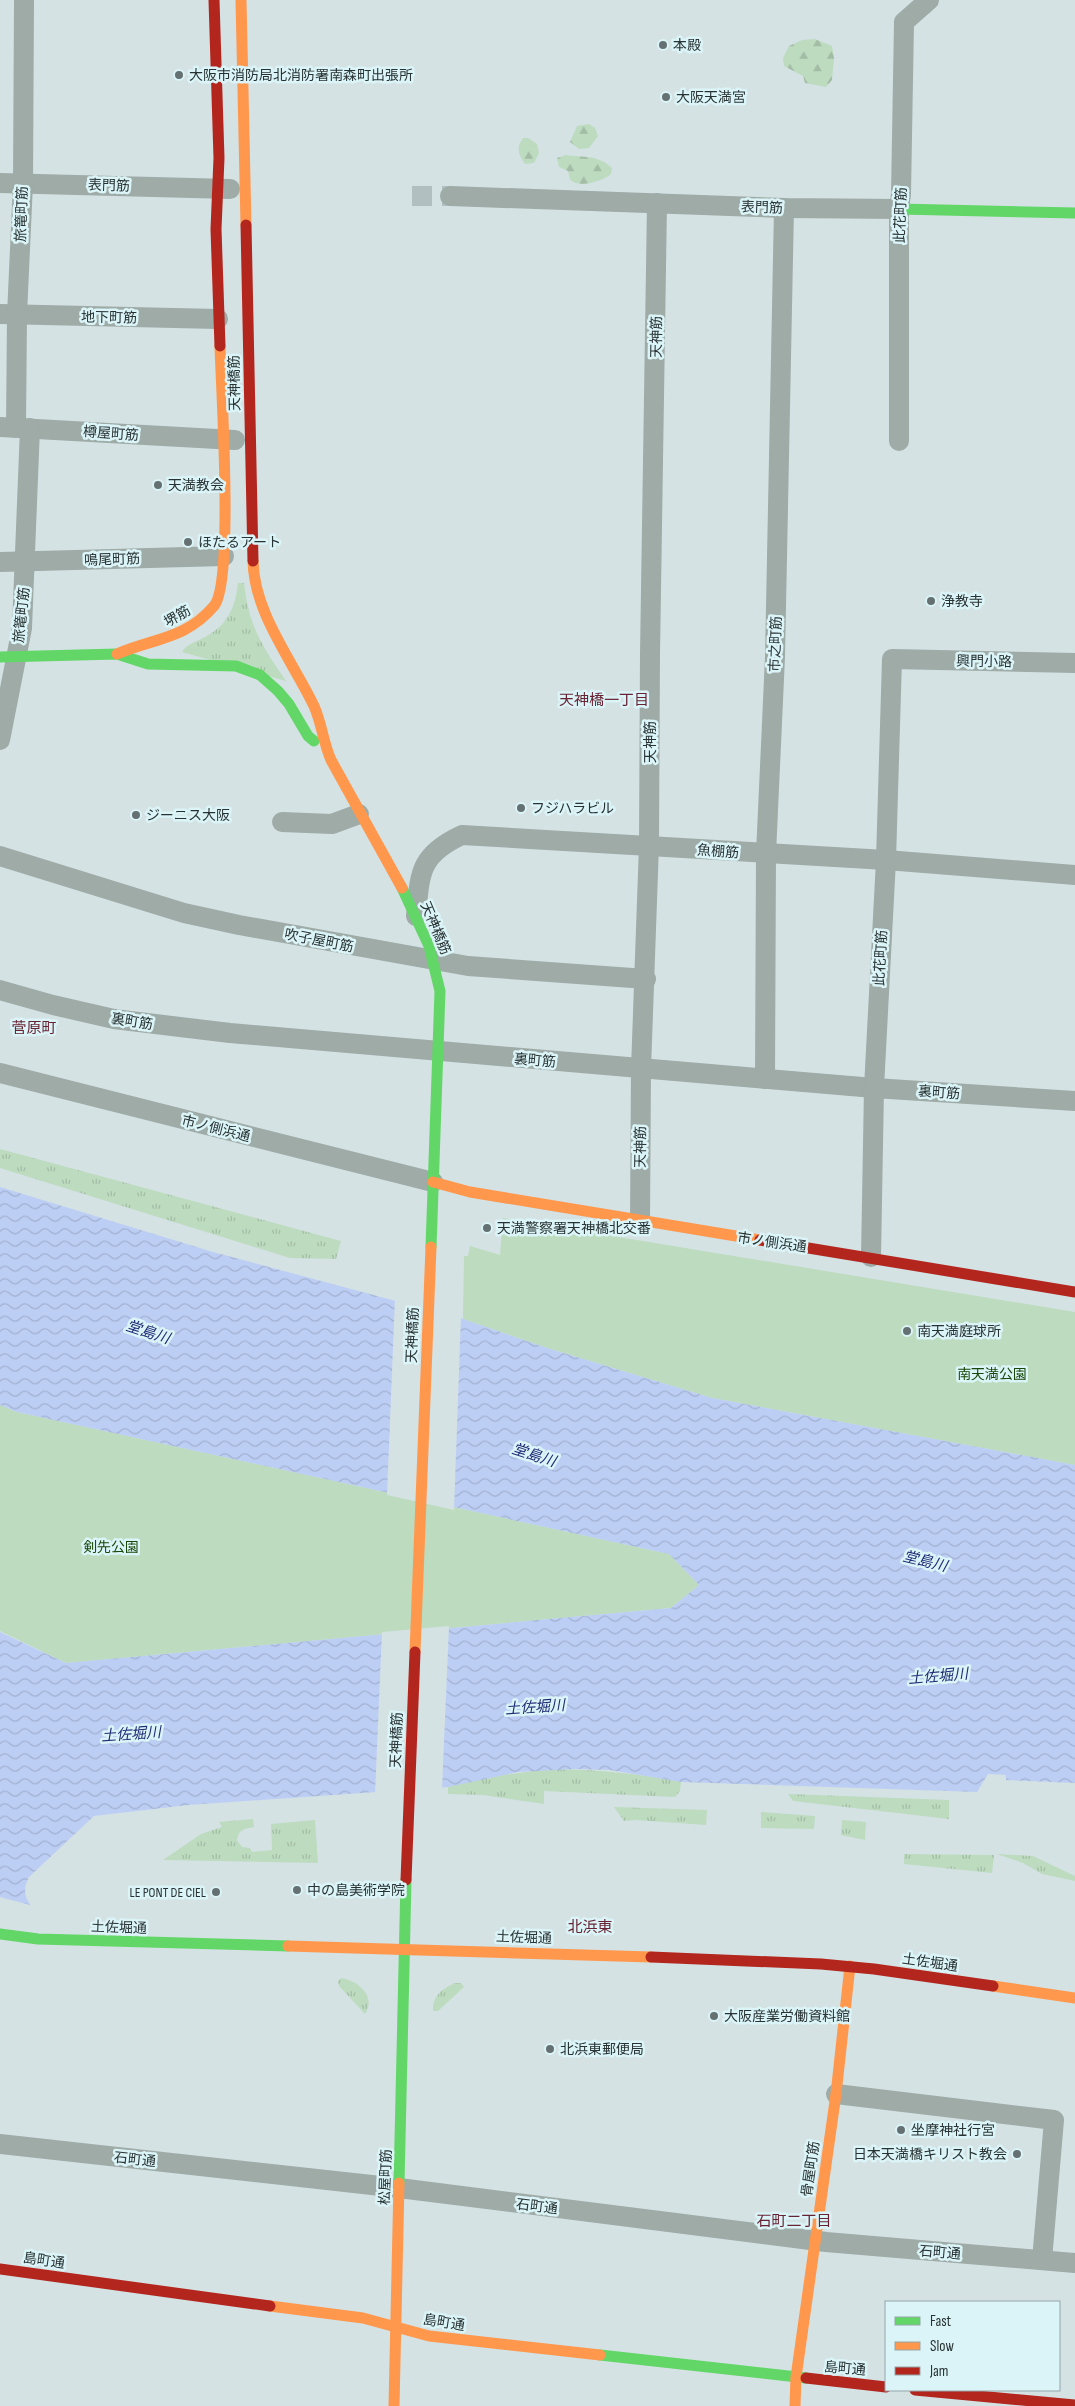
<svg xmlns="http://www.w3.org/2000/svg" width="1075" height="2406" font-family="'Sofia Sans Condensed','Noto Sans JP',sans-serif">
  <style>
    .grass { fill: url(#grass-tufts) }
    .forest { fill: url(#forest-firs) }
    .park { fill: #bddbbf }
    .water { fill: url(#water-waves) }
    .pier { fill: #d4e2e4 }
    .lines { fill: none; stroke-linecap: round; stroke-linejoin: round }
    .street-tunnel { stroke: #b2bfc1; stroke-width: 20; stroke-dasharray: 20 10; stroke-linecap: butt }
    .street { stroke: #9eaba7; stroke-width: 20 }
    .fast { stroke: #63d668; stroke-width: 11 }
    .slow { stroke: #ff974d; stroke-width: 11 }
    .jam { stroke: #b3261e; stroke-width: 11 }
    .slow-bridge { stroke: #ff974d; stroke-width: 11 }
    .jam-bridge { stroke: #b3261e; stroke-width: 11 }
    .poi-dot { fill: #647071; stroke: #dbf4f7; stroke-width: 2 }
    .labels { text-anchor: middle; stroke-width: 5; stroke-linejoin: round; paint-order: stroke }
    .poi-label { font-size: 14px; fill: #283233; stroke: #dbf4f7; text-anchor: start }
    .street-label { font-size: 14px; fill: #283233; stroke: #dbf4f7 }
    .park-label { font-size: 14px; fill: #194709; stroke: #dbf4f7 }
    .neighbourhood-label { font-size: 15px; fill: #682333; stroke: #dbf4f7 }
    .water-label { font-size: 15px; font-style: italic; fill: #202c77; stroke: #dbf4f7 }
  </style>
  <defs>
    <pattern id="grass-tufts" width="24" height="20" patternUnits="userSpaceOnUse" patternTransform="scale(1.25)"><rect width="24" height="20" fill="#bddbbf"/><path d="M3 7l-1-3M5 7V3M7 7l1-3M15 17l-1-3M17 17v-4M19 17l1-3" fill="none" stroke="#a2bca5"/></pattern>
    <pattern id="forest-firs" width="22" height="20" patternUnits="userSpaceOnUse" patternTransform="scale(1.25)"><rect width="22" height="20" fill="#bddbbf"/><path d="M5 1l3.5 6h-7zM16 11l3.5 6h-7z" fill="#a2bca5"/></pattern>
    <pattern id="water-waves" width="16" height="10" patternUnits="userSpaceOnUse" patternTransform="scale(1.25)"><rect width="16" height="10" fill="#bdcef4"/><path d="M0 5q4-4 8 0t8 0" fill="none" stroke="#a2b1d2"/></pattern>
  </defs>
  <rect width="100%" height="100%" fill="#d4e2e4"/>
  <g class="grass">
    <path d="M 238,583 L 244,583 C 249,627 262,646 286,681 L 182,652 C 186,645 193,643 201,639 C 226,627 235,610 238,583 Z"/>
    <polygon points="0,1149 341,1241 336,1259 290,1258 0,1168"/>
    <path d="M 547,1769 C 593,1769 636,1773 681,1782 L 680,1791 L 675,1797 L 544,1791 L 544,1804 L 483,1795 L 448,1794 L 448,1787 L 482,1778 Z"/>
    <polygon points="788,1794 949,1800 949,1819 793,1801"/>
    <polygon points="614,1807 707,1810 706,1825 636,1820 624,1821"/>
    <polygon points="761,1812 815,1816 814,1829 761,1828"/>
    <path d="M 253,1819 L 254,1827 C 244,1829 239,1829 237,1840 L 242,1847 L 250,1848 L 252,1852 L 272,1850 L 271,1824 L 315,1820 L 318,1863 L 163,1860 L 201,1834 L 222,1827 L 219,1822 Z"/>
    <polygon points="842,1820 866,1822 865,1840 841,1835"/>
    <polygon points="904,1854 994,1855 992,1873 904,1864"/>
    <polygon points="997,1854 1033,1856 1075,1876 1075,1881 1042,1874 1023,1863"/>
    <path d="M 341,1978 C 357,1980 377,1996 365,2014 L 339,1986 L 338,1981 Z"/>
    <path d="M 455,1983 L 461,1983 L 464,1987 L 438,2011 L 433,2011 C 432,1996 443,1988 455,1983 Z"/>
  </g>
  <g class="forest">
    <polygon points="815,39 832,46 834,58 832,80 826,87 805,83 803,76 784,66 783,58 789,46 802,40"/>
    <polygon points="589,124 595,128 598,136 589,148 579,149 570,142 577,126"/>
    <path d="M 523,138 L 528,138 L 537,144 L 539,153 L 534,163 L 525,164 C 518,154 516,148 523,138 Z"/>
    <path d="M 566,155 C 584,158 597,154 612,168 L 611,174 C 605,180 577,190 570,179 C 569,177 569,174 568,171 L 559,167 L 557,158 Z"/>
  </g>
  <g class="park">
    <polygon points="503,1218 1075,1312 1075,1465 712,1398 547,1348 463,1319 464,1256 468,1256 470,1246 500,1255"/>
    <polygon points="0,1405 17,1412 669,1554 699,1585 671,1608 66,1663 0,1631"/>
  </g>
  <path class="water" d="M 0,1187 L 213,1252 L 463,1319 L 547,1348 L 712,1398 L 1075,1465 L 1075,1783 L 1006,1780 L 1006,1775 L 988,1774 L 977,1792 L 681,1782 L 610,1770 L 575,1769 L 518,1772 L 448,1787 L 188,1805 L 94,1816 L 29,1877 C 23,1889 24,1896 32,1907 L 0,1948 L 0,1632 L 66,1663 L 671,1608 L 699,1585 L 669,1554 L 17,1412 L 0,1405 Z"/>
  <g class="pier">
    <polygon points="395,1298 461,1316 454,1510 387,1495"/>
    <polygon points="449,1626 442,1790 375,1794 382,1632"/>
    <polygon points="0,1897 34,1906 0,1951"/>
  </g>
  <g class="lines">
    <polyline class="street-tunnel" points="412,196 450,196"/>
    <g class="street">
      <polyline points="0,183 230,189"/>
      <polyline points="450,196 784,208 899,209"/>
      <polyline points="0,314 218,319"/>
      <polyline points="0,427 235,440"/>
      <polyline points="16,428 17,315 23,183 24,0"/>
      <polyline points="899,441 899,209 901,194 904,22 929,0"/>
      <polyline points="0,562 224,556"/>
      <polyline points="0,740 22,628 30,428"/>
      <polyline points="282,822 332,824 359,814"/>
      <polyline points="0,856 184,913 239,925 468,966 646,979"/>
      <path d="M 416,916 C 420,873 419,855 462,835 L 886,860 L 1075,875"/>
      <polyline points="0,990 53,1005 114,1019 230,1033 874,1088 1075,1101"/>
      <polyline points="0,1073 433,1182"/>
      <polyline points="765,1079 766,854 775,657 784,208"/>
      <polyline points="640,1221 641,1069 649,845 650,655 657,203"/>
      <polyline points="871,1257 874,1088 886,860 892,659 1075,663"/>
      <polyline points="836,2094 1054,2120 1042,2260"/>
      <polyline points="0,2144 399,2188 826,2242 1075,2263"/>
    </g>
    <g class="fast">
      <polyline points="899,209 1075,213"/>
      <polyline points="0,657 117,654 148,664 236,666 260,675 278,691 289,704 308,736 314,741"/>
      <polyline points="402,888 429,946 440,991 431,1247"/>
      <polyline points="0,1934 38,1939 288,1946"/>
      <polyline points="399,2183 406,1880"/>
      <polyline points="600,2355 806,2378"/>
    </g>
    <g class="slow">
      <polyline points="241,0 246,225"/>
      <path d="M 253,561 C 254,613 292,660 314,706 C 322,724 323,742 331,760 L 402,888"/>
      <path d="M 117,654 C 153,638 185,640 214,606 C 234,583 221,386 220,346"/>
      <polyline points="433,1182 470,1192 760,1240"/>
      <polyline points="288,1946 651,1957"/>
      <polyline points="993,1986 1075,1998"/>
      <polyline points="270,2306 363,2318 429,2336 600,2355"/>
      <polyline points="394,2406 399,2183"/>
      <polyline points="795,2406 796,2377 836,2094 850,1966"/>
    </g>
    <g class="jam">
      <polyline points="214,0 219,158 216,229 220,346"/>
      <polyline points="246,225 253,561"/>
      <polyline points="760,1240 1075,1292"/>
      <polyline points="651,1957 821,1964 874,1969 993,1986"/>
      <polyline points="0,2269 270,2306"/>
      <polyline points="806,2378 886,2387"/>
      <polyline points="915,2390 1075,2405"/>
    </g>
    <polyline class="slow-bridge" points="415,1652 431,1247"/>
    <polyline class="jam-bridge" points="406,1880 415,1652"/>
  </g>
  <g class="poi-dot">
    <circle cx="663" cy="45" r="5"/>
    <circle cx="179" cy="75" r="5"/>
    <circle cx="666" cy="97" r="5"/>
    <circle cx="158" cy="485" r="5"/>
    <circle cx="188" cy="542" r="5"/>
    <circle cx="931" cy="601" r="5"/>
    <circle cx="521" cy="808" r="5"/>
    <circle cx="136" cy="815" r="5"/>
    <circle cx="487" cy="1228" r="5"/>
    <circle cx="907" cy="1331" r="5"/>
    <circle cx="297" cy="1890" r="5"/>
    <circle cx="216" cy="1892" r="5"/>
    <circle cx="714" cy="2016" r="5"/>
    <circle cx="550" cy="2049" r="5"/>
    <circle cx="901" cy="2130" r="5"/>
    <circle cx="1017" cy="2154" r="5"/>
  </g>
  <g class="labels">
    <g class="poi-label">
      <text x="673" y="50">本殿</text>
      <text x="189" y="80">大阪市消防局北消防署南森町出張所</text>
      <text x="676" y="102">大阪天満宮</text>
      <text x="168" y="490">天満教会</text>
      <text x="198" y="547">ほたるアート</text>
      <text x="941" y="606">浄教寺</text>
      <text x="531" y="813">フジハラビル</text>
      <text x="146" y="820">ジーニス大阪</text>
      <text x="497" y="1233">天満警察署天神橋北交番</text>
      <text x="917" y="1336">南天満庭球所</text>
      <text x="307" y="1895">中の島美術学院</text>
      <text x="206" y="1897" text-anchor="end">LE PONT DE CIEL</text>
      <text x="724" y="2021">大阪産業労働資料館</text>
      <text x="560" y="2054">北浜東郵便局</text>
      <text x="911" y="2135">坐摩神社行宮</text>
      <text x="1007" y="2159" text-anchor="end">日本天満橋キリスト教会</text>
    </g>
    <g class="street-label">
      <text transform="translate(109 185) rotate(2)" y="5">表門筋</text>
      <text transform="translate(762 207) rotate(2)" y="5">表門筋</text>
      <text transform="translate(21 214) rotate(-88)" y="5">旅篭町筋</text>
      <text transform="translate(900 215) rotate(-88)" y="5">此花町筋</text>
      <text transform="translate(109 317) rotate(1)" y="5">地下町筋</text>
      <text transform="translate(656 337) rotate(-89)" y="5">天神筋</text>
      <text transform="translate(234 383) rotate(-91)" y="5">天神橋筋</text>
      <text transform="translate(111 433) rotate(4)" y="5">樽屋町筋</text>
      <text transform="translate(112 559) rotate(-2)" y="5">鳴尾町筋</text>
      <text transform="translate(21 615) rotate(-84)" y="5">旅篭町筋</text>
      <text transform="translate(177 616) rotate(-30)" y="5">堺筋</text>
      <text transform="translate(775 644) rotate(-88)" y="5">市之町筋</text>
      <text transform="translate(984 661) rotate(1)" y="5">興門小路</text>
      <text transform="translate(650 742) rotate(-90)" y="5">天神筋</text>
      <text transform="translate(718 851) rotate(4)" y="5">魚棚筋</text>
      <text transform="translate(436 928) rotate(67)" y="5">天神橋筋</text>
      <text transform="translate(319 940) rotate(11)" y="5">吹子屋町筋</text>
      <text transform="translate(880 958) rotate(-87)" y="5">此花町筋</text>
      <text transform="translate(132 1021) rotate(9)" y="5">裏町筋</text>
      <text transform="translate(535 1060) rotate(5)" y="5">裏町筋</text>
      <text transform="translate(939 1092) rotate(4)" y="5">裏町筋</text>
      <text transform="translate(216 1128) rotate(14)" y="5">市ノ側浜通</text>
      <text transform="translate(640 1147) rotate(-89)" y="5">天神筋</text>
      <text transform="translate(772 1242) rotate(8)" y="5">市ノ側浜通</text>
      <text transform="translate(412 1335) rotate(-88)" y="5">天神橋筋</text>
      <text transform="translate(396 1740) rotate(-88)" y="5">天神橋筋</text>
      <text transform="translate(119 1927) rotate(2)" y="5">土佐堀通</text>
      <text transform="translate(524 1937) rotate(2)" y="5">土佐堀通</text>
      <text transform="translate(930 1962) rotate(8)" y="5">土佐堀通</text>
      <text transform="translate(135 2159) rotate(6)" y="5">石町通</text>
      <text transform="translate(810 2169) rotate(-82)" y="5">骨屋町筋</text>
      <text transform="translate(385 2177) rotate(-88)" y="5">松屋町筋</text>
      <text transform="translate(537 2206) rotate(7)" y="5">石町通</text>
      <text transform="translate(940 2252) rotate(5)" y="5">石町通</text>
      <text transform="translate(44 2260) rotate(8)" y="5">島町通</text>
      <text transform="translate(444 2322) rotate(9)" y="5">島町通</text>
      <text transform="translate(845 2368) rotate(5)" y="5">島町通</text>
    </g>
    <g class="park-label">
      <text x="992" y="1379">南天満公園</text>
      <text x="111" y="1552">剣先公園</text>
    </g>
    <g class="neighbourhood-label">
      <text x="604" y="705">天神橋一丁目</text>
      <text x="34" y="1033">菅原町</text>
      <text x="590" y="1932">北浜東</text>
      <text x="794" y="2226">石町二丁目</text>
    </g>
    <g class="water-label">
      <text transform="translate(148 1332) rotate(18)" y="5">堂島川</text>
      <text transform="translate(534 1455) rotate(18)" y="5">堂島川</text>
      <text transform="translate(925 1561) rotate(14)" y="5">堂島川</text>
      <text transform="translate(938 1676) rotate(-5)" y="5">土佐堀川</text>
      <text transform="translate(535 1707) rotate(-4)" y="5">土佐堀川</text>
      <text transform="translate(131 1734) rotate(-4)" y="5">土佐堀川</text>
    </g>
  </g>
  <rect x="885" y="2301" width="175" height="90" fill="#dbf4f7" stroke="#93a6a9"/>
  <rect x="895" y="2317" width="25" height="8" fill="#63d668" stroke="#93a6a9"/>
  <text x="930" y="2326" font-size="15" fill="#283233">Fast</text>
  <rect x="895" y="2342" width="25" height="8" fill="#ff974d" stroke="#93a6a9"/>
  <text x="930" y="2351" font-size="15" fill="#283233">Slow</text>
  <rect x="895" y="2367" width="25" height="8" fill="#b3261e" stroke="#93a6a9"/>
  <text x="930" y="2376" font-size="15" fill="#283233">Jam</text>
</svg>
